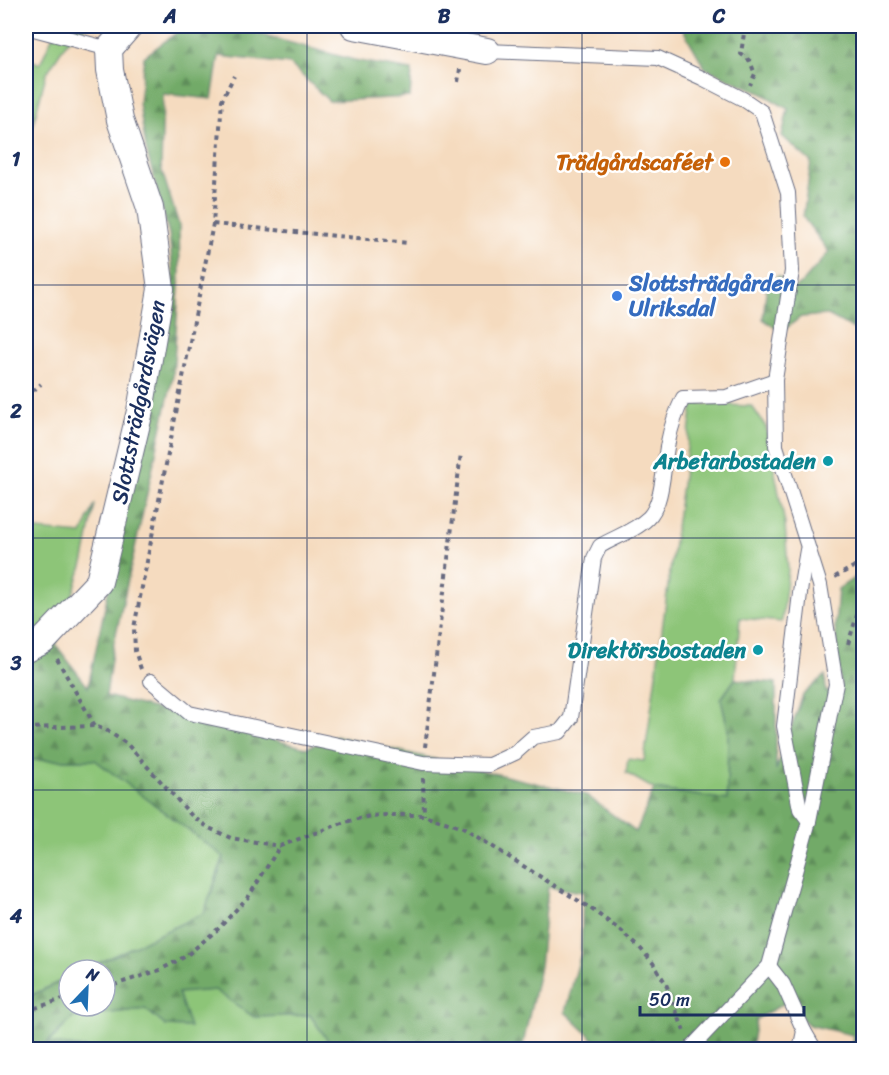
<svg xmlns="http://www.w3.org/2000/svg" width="889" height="1075" font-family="Sriracha,sans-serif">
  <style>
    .green { fill: #8dc578; stroke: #547a6b; stroke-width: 1.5 }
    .forest { fill: url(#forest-firs); stroke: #466c63; stroke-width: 1.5 }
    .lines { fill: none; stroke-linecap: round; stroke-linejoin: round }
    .service-casing { stroke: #676b80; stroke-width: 16 }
    .minor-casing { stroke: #676b80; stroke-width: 28 }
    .path { stroke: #676b80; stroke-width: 4; stroke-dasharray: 4.5 4.5; stroke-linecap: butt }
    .service { stroke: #fff; stroke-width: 14 }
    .minor { stroke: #fff; stroke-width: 26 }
    .grid { fill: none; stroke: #1b2f5e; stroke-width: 1.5; stroke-opacity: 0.55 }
    .food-dot { fill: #e8710a; stroke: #fff; stroke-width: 2 }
    .shop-dot { fill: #3f7fe0; stroke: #fff; stroke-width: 2 }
    .culture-dot { fill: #0f9aa8; stroke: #fff; stroke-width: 2 }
    .labels { text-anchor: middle; stroke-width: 5; stroke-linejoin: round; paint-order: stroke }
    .food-label { font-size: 22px; font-weight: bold; fill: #c56008; stroke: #fff; text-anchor: end }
    .shop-label { font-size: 22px; font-weight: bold; fill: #366cbe; stroke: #fff; text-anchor: start }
    .street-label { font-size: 22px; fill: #1b2f5e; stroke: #fff }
    .culture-label { font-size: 22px; font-weight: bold; fill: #0d838f; stroke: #fff; text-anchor: end }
    .neatline { fill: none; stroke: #1b2f5e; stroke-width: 2 }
    .grid-label { font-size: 20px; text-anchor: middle; font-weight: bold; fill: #1b2f5e }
  </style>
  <defs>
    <pattern id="forest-firs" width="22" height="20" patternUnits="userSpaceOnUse" patternTransform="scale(1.5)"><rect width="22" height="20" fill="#72aa68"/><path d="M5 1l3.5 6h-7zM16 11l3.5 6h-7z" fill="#5d8b59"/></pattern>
  </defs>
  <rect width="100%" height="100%" fill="#fff"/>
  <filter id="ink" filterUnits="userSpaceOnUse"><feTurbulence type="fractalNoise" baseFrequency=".0167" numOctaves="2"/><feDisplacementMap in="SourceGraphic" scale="12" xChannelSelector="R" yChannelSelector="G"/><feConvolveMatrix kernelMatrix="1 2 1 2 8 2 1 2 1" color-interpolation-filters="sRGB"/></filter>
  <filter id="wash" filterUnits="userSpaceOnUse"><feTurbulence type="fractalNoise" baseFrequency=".008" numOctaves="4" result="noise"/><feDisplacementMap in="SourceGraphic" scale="24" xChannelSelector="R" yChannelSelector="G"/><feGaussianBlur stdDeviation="1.35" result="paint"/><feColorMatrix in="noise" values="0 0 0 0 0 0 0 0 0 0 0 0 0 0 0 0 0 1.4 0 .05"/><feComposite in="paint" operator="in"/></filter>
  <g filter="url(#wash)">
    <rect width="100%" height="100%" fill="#f5dbbf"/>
    <g class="green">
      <polygon points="57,26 87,26 67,42 46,74 26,153 26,58 40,64"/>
      <polygon points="693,404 752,406 766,427 785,524 788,570 782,622 740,618 735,679 721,699 728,729 727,800 654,789 626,773 628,759 644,761"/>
      <polygon points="95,504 84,560 56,645 26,659 26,529 82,534"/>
      <polygon points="26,760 95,760 224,856 204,913 84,970 69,970 69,977 26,998"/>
      <polygon points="215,990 254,1017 310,1015 334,1049 91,1050 47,1044 74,1017 146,1009 166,1026 189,1027 178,992"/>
    </g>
    <g class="forest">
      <polygon points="229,26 354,60 412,70 410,97 329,101 290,64 219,56 212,99 163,94 161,168 179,225 180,273 173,376 112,652 106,696 306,748 337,736 586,795 636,832 654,789 727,800 728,729 721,699 735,679 776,683 776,770 803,695 825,675 826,692 841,688 835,627 838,589 863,572 863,1049 854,1049 853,1035 809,1025 785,1003 756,1019 751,1049 604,1049 565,1012 581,953 583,892 548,887 540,966 522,1049 334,1049 310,1015 254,1017 215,990 178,993 190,1027 166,1026 145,1009 74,1017 47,1043 91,1049 26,1049 26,998 69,977 69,1006 105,1006 105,970 84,970 204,913 224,857 95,760 26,760 26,659 56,645 88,687 174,280 169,234 146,149 139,103 144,57 180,30"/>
      <polygon points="681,26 863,26 863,334 828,315 801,317 781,332 763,319 767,283 778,276 794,288 802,283 829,252 803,217 811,162 782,136 788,109 763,94 705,68"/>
    </g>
  </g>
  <g filter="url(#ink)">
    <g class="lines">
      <g class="service-casing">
        <g id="service">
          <polyline points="26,27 109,49"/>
          <polyline points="487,51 658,58 702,78 743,99 762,112 788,193 792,271 775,380 776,446 820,585 836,684 809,821 769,966 689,1050"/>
          <polyline points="807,550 801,585 784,726 800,809 809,821"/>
          <path d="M 151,681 L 189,713 L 423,763 L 489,765 L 515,753 L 533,737 L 560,732 L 571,718 L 594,558 L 600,546 C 615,537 635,531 648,518 C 664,503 663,463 668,442 C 671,427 676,412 683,398 L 726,397 L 775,380"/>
          <polyline points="769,966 783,984 804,1031 800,1050"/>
          <polyline points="804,1031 815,1050"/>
        </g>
      </g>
      <g class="minor-casing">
        <g id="minor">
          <polyline points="354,26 487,51"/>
          <polyline points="26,649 43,641 99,582 140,411 161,289 150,208 120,120 110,70 109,49 129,26"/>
        </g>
      </g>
      <g class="path">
        <polyline points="745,26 741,54 750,61 755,74 750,85"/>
        <polyline points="458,82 460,69"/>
        <polyline points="213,224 409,243"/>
        <polyline points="26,397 41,384"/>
        <polyline points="835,577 864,561"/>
        <polyline points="848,644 864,593"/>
        <polyline points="57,659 95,726"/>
        <polyline points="141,669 135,651 134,628 213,224 222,100 234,76"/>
        <polyline points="26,728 95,726 106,730 127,744 192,816 209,828 231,838 280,846 345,822 370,816 387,815 424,815 463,828 590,908 621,931 640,948 653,963 666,984 684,1031"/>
        <polyline points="425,747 461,453"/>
        <polyline points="423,778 424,815"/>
        <polyline points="105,988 160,970 186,956 218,929 249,896 280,846"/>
        <polyline points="26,1011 69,997"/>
      </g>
      <use href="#service" class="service"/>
      <use href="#minor" class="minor"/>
    </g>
  </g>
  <path class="grid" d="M 307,26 L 307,1050M 582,26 L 582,1050M 26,285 L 864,285M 26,538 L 864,538M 26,790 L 864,790"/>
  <circle class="food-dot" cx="725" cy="162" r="6"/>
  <circle class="shop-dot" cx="617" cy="296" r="6"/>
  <g class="culture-dot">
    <circle cx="828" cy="461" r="6"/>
    <circle cx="758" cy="650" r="6"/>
  </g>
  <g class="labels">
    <g class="food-label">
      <text x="713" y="170">Trädgårdscaféet</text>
    </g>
    <g class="shop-label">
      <text x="629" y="291">Slottsträdgården<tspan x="629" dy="25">Ulriksdal</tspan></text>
    </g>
    <g class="street-label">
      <text transform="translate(138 402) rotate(-79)" y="8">Slottsträdgårdsvägen</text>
    </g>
    <g class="culture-label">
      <text x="816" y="469">Arbetarbostaden</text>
      <text x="746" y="658">Direktörsbostaden</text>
    </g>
  </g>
  <rect width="889" height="1075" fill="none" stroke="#fff" stroke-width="66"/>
  <g transform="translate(87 988) rotate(23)"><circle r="28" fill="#ffffff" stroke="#a4acbf" stroke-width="1.5"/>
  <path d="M0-4.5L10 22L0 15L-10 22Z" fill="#1f6fb2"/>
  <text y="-9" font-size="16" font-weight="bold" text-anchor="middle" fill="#1b2f5e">N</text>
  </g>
  <path d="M640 1006v9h164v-9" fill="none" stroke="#1b2f5e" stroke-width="3"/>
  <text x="649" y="1006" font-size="18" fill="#1b2f5e" stroke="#ffffff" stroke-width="4.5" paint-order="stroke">50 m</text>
  <rect x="33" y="33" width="823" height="1009" class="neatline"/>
  <g class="grid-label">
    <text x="170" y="23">A</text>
    <text x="444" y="23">B</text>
    <text x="719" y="23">C</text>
    <text x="16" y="166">1</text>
    <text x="16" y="418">2</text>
    <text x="16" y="670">3</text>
    <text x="16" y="923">4</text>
  </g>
</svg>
